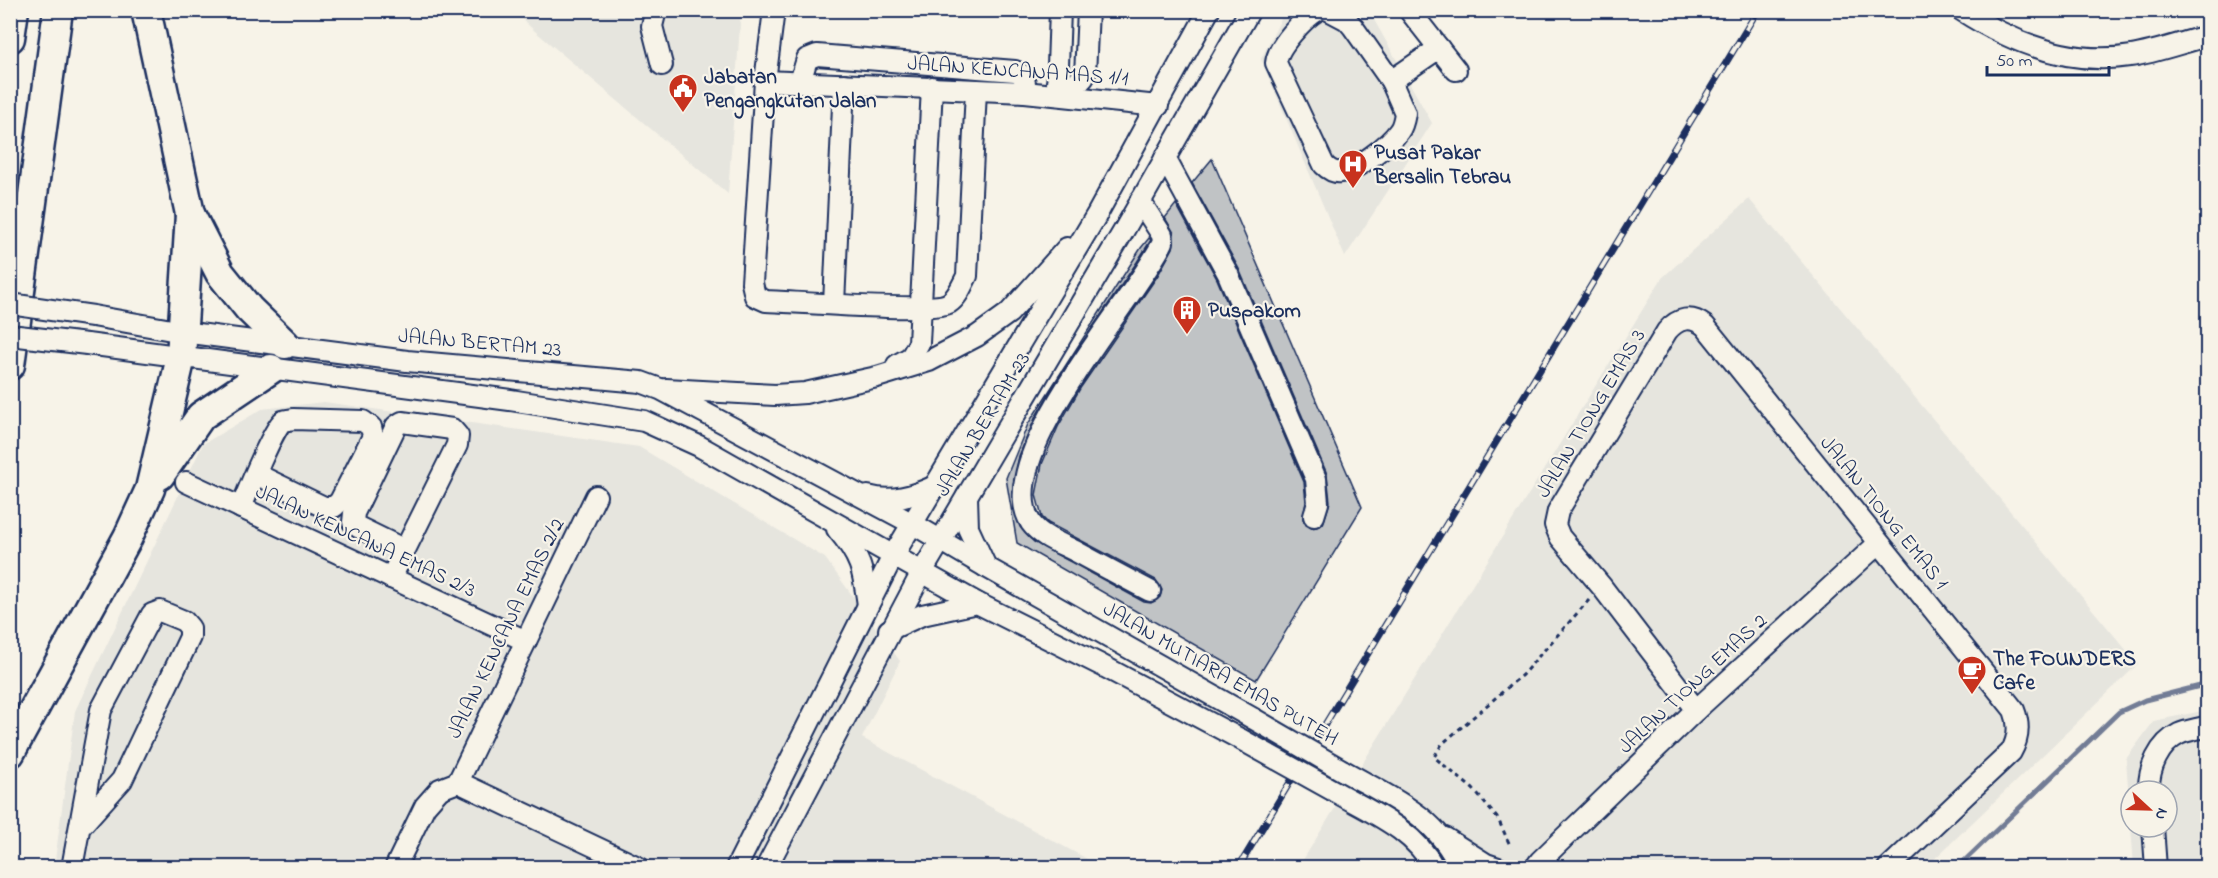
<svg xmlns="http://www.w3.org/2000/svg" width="2218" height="878" font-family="'Indie Flower',sans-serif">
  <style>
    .built { fill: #e6e5de; fill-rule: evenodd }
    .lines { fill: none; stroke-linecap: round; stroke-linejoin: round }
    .stream { stroke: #727c95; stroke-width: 5 }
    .building { fill: #c0c3c5; stroke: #1b2f5e; stroke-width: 1.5 }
    .minor-casing { stroke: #1b2f5e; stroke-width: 24 }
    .highway-casing { stroke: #1b2f5e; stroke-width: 33 }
    .path { stroke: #1b2f5e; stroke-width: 3; stroke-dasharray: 4.5 4.5; stroke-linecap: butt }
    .minor { stroke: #f7f3e8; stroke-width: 20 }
    .highway { stroke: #f7f3e8; stroke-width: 28 }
    .rail-casing { stroke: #1b2f5e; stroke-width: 7 }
    .rail { stroke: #f7f3e8; stroke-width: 4.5; stroke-dasharray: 14; stroke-linecap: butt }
    .minor-bridge-casing { stroke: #1b2f5e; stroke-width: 24; stroke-linecap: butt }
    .minor-bridge { stroke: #f7f3e8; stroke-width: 20 }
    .labels { text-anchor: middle; stroke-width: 4.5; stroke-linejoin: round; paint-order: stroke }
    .street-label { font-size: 21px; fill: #1b2f5e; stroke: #f7f3e8 }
    .poi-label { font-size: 21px; font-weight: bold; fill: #1b2f5e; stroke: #f7f3e8; text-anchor: start }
  </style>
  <rect width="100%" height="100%" fill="#f7f3e8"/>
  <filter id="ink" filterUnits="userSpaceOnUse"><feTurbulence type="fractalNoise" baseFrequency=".0167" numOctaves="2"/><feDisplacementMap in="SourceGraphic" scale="12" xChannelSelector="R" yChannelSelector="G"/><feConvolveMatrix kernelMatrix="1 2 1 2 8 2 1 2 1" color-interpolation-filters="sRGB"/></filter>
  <g filter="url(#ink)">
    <g class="built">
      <polygon points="513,11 741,11 728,194 536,32"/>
      <polygon points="1285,11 1369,11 1432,123 1345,257 1261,59"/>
      <polygon points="1749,199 2138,664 1926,867 1298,868 1662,278"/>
      <polygon points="324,402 639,447 825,558 900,661 862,738 1102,867 54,868 75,711 203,444 262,409"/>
      <path d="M 2207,710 L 2207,867 L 2134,867 L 2126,759 L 2154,721 ZM 2131,791 L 2167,791 L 2167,827 L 2131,827 Z"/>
    </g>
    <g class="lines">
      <polyline class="stream" points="1957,868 2119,712 2145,700 2208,684"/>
    </g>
    <polygon class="building" points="1212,159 1362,507 1256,680 1017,543 1006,478 1028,424 1141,248 1149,238 1151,240 1137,262 1061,374 1036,416 1019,456 1012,493 1020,527 1034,542 1144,602 1151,603 1160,597 1162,590 1156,580 1048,523 1042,517 1036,495 1042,464 1058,427 1081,387 1158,275 1173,248 1174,233 1165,218 1176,204 1217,279 1304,482 1306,502 1303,519 1306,525 1311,528 1317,527 1323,524 1330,502 1327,474 1239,269 1192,183"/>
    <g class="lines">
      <g class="minor-casing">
        <g id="minor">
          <polyline points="656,10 652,26 662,65"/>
          <path d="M 774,10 L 765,81 L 752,283 L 755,296 L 766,301 C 795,302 932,313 949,303 C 958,297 962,285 967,276 L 976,90"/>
          <path d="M 1318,10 C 1304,18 1277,47 1276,63 L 1324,165 C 1329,170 1334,173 1341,172 C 1356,171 1390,144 1399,131 C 1403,126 1404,119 1405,113 L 1391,81 L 1439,48"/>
          <polyline points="1328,10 1347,20 1353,27 1391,81"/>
          <polyline points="1409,10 1456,70"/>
          <path d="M 1961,10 C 2012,43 2070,66 2131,56 C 2157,52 2183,42 2208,36"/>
          <polyline points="765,81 1025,92 1158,106"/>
          <path d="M 800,82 L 807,59 L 817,55 L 1015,71 C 1025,74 1026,82 1025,92"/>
          <path d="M 1057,83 C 1068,83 1080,86 1085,75 L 1088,10"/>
          <polyline points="1057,94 1060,10"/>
          <polyline points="1165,158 1228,274 1316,479 1318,503 1314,516"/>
          <path d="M 1140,201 L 1162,235 L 1163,242 C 1135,301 989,459 1031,523 C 1041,537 1062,544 1077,552 C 1101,565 1125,578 1150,591"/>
          <polyline points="834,304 844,84"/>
          <polyline points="93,316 183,332 407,361 641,382 660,389 913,524 986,567 1254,719"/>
          <polyline points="87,344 510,400 644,421 699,446 977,603 1101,665 1242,740"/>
          <polyline points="897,365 911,357 919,343 932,87"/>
          <polyline points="666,389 775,395 805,393 877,377 929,361 977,336 1009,313 1067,248"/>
          <polyline points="186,482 526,641"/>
          <path d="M 868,496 C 892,503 913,496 935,486"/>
          <polyline points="967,496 968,528 986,567"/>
          <path d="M 241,508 C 247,493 274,427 283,421 C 286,420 290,420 293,419 L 363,421 L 371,427 L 373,436 L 340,501 L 334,507 L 324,507 L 256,474"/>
          <path d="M 837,529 C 861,557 863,570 868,605"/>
          <polyline points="391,578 457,445 458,436 452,429 402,422 396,426 354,513 353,522 358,527 405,550"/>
          <polyline points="889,630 922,615 977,603"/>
          <path d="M 1696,710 L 1602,587 L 1560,537 L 1555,525 L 1558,511 L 1667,331 C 1678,318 1691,315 1705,326 L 2014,710 C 2020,725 2019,738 2011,752 L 1888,868"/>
          <path d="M 1342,770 C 1389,797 1437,815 1460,868"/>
          <polyline points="458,782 596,496"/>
          <path d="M 1334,791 C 1370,812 1414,829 1434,868"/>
          <path d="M 2149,791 C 2148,769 2159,744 2179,734 C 2188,730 2199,729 2208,726"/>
          <polyline points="2153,827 2156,868"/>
          <polyline points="1445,838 1486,864 1498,868"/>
          <polyline points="72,868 101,710 152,614 160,611 184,621 190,628 190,637 122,780 80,827"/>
          <polyline points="395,868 425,806 440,789 458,782 640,868"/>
          <polyline points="736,868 893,556 1096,216 1209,10"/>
          <polyline points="766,868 922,572 1123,232 1250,10"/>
          <polyline points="1535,868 1540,861 1696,710 1879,543"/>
        </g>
      </g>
      <g class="highway-casing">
        <g id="highway">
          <polyline points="146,10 190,214 220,273 249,309 285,344"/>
          <polyline points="10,38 14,10"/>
          <polyline points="10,365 58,10"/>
          <polyline points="160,475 201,416 271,369"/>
          <polyline points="10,753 128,537 150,489 181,357 190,214"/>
        </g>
      </g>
      <polyline class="path" points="1509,843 1498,819 1473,789 1434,757 1442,744 1522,675 1589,600"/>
      <use href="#minor" class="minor"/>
      <use href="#highway" class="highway"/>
      <g class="rail-casing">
        <polyline id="rail" points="1238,868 1758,10"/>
      </g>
      <use href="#rail" class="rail"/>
      <g class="minor-bridge-casing">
        <g id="minor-bridge">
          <polyline points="10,304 93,316"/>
          <polyline points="10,335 87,344"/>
          <polyline points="1254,719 1342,770"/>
          <polyline points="1242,740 1334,791"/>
        </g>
      </g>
      <use href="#minor-bridge" class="minor-bridge"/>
    </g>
  </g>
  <defs>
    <g id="civic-pin" transform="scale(1.5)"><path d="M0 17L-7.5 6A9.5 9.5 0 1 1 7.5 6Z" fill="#c8321e" stroke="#f7f3e8"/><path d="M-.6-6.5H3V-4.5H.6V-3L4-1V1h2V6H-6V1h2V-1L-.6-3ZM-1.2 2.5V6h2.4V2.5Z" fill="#fff"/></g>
    <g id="hospital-pin" transform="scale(1.5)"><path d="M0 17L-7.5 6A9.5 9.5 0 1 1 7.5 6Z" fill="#c8321e" stroke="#f7f3e8"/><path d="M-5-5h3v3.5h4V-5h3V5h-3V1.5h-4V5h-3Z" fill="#fff"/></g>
    <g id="building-pin" transform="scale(1.5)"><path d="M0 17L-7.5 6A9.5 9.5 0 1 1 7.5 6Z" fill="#c8321e" stroke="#f7f3e8"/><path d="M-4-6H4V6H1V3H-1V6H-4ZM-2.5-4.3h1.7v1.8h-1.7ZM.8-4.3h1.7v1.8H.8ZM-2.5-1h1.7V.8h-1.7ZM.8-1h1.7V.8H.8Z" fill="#fff"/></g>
    <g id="cafe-pin" transform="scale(1.5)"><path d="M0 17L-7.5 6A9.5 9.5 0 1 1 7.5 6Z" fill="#c8321e" stroke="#f7f3e8"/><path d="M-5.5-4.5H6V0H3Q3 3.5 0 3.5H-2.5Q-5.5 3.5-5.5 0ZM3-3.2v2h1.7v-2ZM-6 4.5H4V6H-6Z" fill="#fff"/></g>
  </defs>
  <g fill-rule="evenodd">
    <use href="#civic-pin" x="683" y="88"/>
    <use href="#hospital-pin" x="1353" y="164"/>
    <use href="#building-pin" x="1187" y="310"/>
    <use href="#cafe-pin" x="1972" y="670"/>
  </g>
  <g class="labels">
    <g class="street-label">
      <text transform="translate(1018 70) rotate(4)" y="7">JALAN KENCANA MAS 1/1</text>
      <text transform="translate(480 342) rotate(5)" y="7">JALAN BERTAM 23</text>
      <text transform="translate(1590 413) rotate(-59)" y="7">JALAN TIONG EMAS 3</text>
      <text transform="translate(982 424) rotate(-59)" y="7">JALAN BERTAM 23</text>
      <text transform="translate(1885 512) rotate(51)" y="7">JALAN TIONG EMAS 1</text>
      <text transform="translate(366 540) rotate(25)" y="7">JALAN KENCANA EMAS 2/3</text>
      <text transform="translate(505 628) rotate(-64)" y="7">JALAN KENCANA EMAS 2/2</text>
      <text transform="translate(1221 673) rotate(30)" y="7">JALAN MUTIARA EMAS PUTEH</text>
      <text transform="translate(1692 683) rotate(-43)" y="7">JALAN TIONG EMAS 2</text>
    </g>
    <g class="poi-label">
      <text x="704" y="83">Jabatan<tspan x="704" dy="24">Pengangkutan Jalan</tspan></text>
      <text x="1374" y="159">Pusat Pakar<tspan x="1374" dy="24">Bersalin Tebrau</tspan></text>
      <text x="1208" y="317">Puspakom</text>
      <text x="1993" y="665">The FOUNDERS<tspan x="1993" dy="24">Cafe</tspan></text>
    </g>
  </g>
  <rect width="2218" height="878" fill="none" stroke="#f7f3e8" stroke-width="36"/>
  <rect x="18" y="18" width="2182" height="842" fill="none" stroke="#1b2f5e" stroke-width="2" filter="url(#ink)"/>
  <g transform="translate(2149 809) rotate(112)"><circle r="28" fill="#f7f3e8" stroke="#9fa5b1" stroke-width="1.5"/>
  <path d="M0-4.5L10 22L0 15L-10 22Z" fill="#c8321e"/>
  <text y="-9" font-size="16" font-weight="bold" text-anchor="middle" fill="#1b2f5e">N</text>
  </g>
  <path d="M1987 66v9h122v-9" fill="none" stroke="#1b2f5e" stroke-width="3"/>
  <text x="1996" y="66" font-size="18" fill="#1b2f5e" stroke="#f7f3e8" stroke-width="4.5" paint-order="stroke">50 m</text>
</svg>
